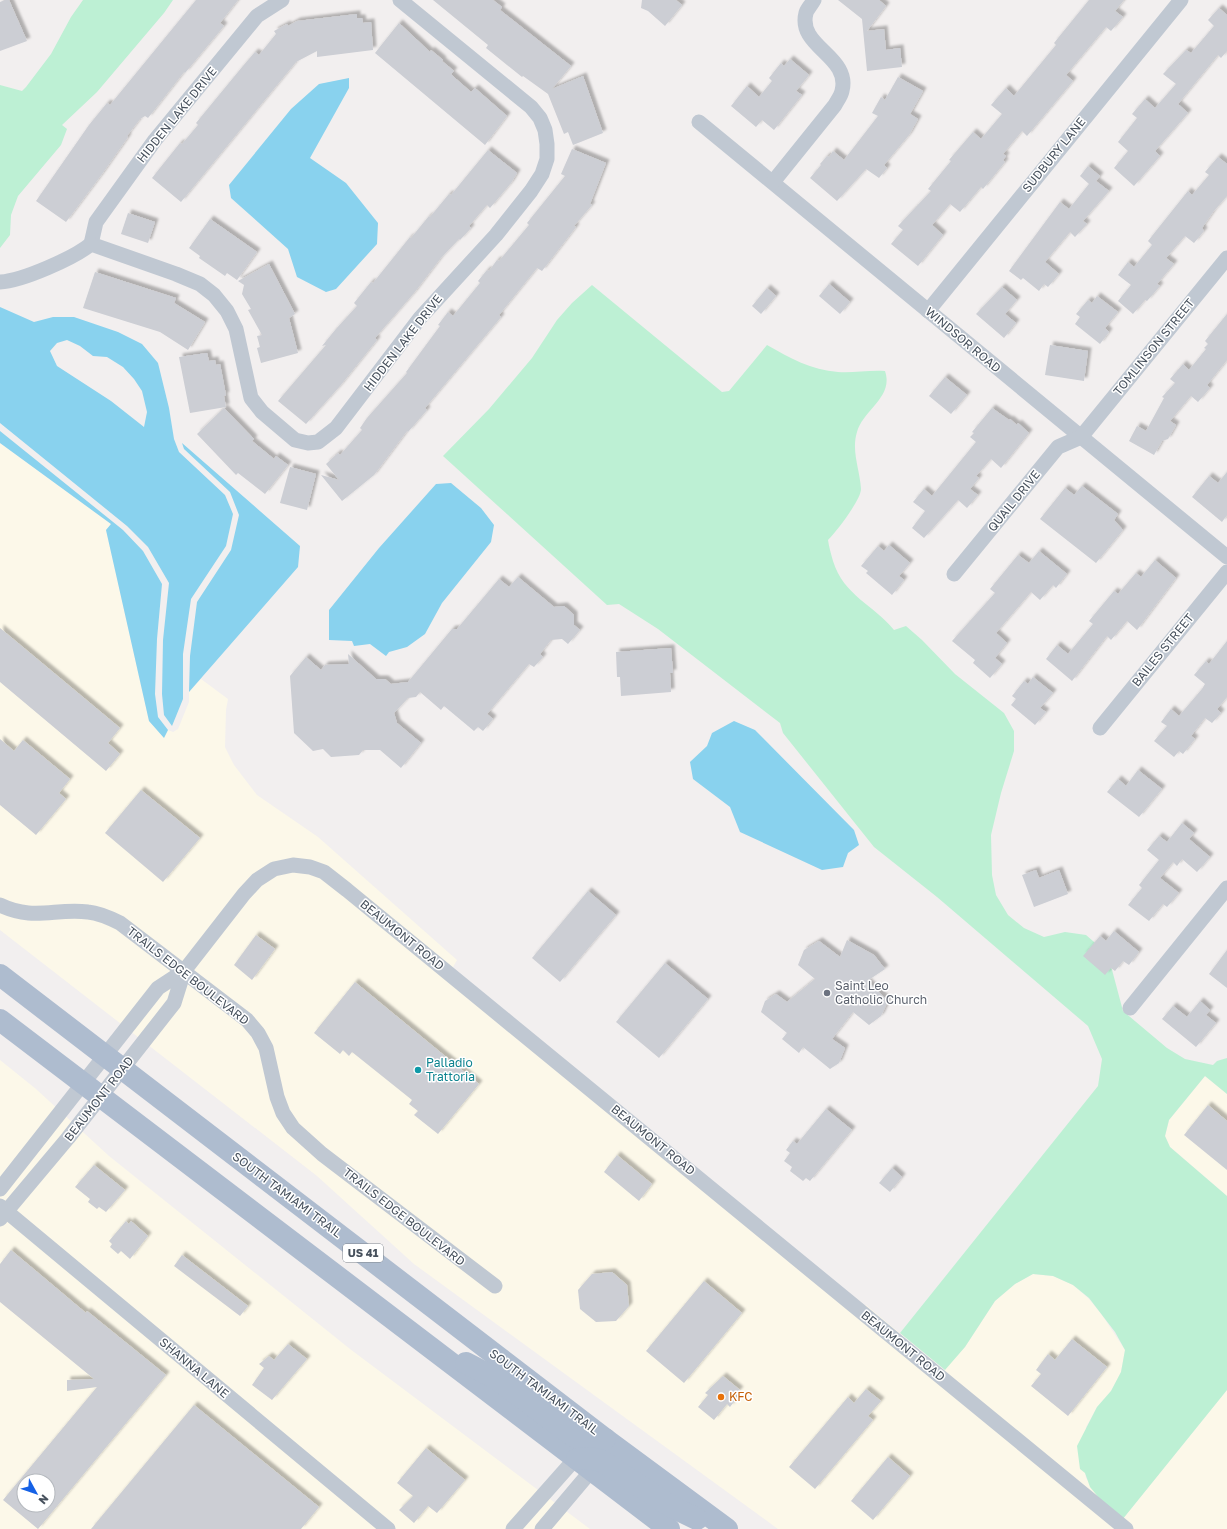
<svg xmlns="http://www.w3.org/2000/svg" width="1227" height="1529" font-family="'Golos Text',sans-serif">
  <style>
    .commercial { fill: #fcf8e9; fill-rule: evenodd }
    .green { fill: #bdf0d4 }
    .water { fill: #89d2ee; fill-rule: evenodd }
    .building { fill: #ccced4; fill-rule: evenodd; filter: url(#shadow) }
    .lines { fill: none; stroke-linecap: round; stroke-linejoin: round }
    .street { stroke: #c0c8d2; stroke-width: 15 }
    .primary { stroke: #aebccf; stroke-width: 22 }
    .worship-dot { fill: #6b7280; stroke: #fff; stroke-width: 1.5 }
    .culture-dot { fill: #0f9aa8; stroke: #fff; stroke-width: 1.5 }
    .food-dot { fill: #e8710a; stroke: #fff; stroke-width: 1.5 }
    .labels { text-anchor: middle; stroke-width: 3; stroke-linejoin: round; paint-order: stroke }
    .shield { fill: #fff; stroke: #7e858e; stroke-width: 1 }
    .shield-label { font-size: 11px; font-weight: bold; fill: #47515d }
    .street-label { font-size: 12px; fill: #47515d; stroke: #fff }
    .worship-label { font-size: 12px; fill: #5b616d; stroke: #fff; text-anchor: start }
    .culture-label { font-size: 12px; fill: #0d838f; stroke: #fff; text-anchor: start }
    .food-label { font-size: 12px; fill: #c56008; stroke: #fff; text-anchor: start }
  </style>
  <defs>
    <filter id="shadow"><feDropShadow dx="3.5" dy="-3.5" stdDeviation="1" flood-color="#0004"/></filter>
  </defs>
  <rect width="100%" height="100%" fill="#f2efef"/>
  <g class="commercial">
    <polygon points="0,443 111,524 106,530 149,721 164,737 168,730 173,732 178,729 189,702 189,692 201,679 228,699 226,710 225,747 234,765 257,795 318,837 457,960 446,980 856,1315 866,1305 944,1370 965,1347 995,1301 1015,1284 1033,1274 1053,1276 1073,1285 1089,1299 1102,1315 1125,1350 1121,1372 1111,1391 1097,1407 1086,1427 1085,1473 1086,1478 1104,1504 1122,1520 1227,1390 1227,1529 778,1529 414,1264 317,1176 0,930"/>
    <path d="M 0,1060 L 36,1089 L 109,1156 L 350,1349 L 590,1529 L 0,1529 ZM 24,1481 L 48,1481 L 48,1505 L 24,1505 Z"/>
    <polygon points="1205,1076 1227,1094 1227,1196 1170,1147 1165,1136 1169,1120"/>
  </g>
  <g class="green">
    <polygon points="83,0 173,0 164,13 97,92 62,125 67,129 61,145 18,196 11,215 10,235 0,248 0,85 22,91 26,87 51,54 71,17"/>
    <path d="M 592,285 L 722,392 L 729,391 L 767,345 C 790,358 811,370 838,372 C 853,373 869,370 885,371 C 894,397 863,410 857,432 C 851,451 860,470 861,489 C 861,500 836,532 828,540 C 829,547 831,554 833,561 C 844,596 873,604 894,630 L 906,626 L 922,640 L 955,674 L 1004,713 L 1014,731 L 1014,751 L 1001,793 L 991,835 L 992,875 L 996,895 L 1008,915 L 1024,928 L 1044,937 L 1065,932 L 1086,935 L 1101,948 L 1111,966 L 1123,1011 L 1167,1048 L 1185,1059 L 1213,1065 L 1217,1061 L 1227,1058 L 1227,1094 L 1205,1076 L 1169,1120 L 1165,1136 L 1170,1147 L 1227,1196 L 1227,1390 L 1122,1520 L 1104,1504 L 1090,1487 L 1085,1473 L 1080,1469 L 1077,1446 L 1097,1407 L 1111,1391 L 1121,1372 L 1125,1350 L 1115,1332 L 1089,1298 L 1073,1285 L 1053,1276 L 1033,1274 L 1015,1284 L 995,1301 L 965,1347 L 945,1370 L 900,1333 L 1098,1086 L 1102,1059 L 1088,1026 L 937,897 L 874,847 L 783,733 L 780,723 L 658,629 L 619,604 L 607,605 L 443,456 L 489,409 L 532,358 L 557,320 L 572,303 Z"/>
  </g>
  <g class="water">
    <polygon points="349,78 349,88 310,158 346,183 378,223 377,244 336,289 326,292 297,277 288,249 231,198 229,185 291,109 319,84"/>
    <path d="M 0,307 L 34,322 L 53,317 L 74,317 L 118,332 L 142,344 L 158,363 L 169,408 L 174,439 L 179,452 L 225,495 L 233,514 L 226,546 L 191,599 L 183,654 L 183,699 L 172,726 L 164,715 L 162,694 L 163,640 L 169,583 L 148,547 L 127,526 L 0,423 ZM 67,340 L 80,346 L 93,356 L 107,357 L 123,367 L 134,379 L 142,391 L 147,412 L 144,427 L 111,401 L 57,366 L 50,351 L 57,343 Z"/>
    <polygon points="0,431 123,530 143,551 162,584 157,639 155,694 158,717 168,730 164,738 149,721 106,530 111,524 0,443"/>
    <polygon points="182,443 300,546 298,567 189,692 190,656 197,602 231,550 239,515 230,492 184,449"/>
    <polygon points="451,483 481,508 494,525 491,542 442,603 425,634 407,647 389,652 386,656 370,644 354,646 352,641 329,640 329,610 379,548 436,484"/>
    <polygon points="734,721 755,730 854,830 859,845 848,853 843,867 822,870 740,832 730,807 693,779 690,762 707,746 712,733"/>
  </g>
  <g class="building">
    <polygon points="5,0 9,0 27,41 0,51 0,2"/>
    <polygon points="196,0 238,0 220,23 224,26 185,73 184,72 148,118 145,116 140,119 127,136 128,137 102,174 66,222 36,201 89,125 107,103 110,105"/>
    <polygon points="433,0 493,0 502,7 500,10 571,66 552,89 583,76 603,133 573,145 568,132 564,134 548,94 523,76 522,77 486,48 488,45"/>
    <polygon points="642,0 676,0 682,5 665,26 648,11 641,8"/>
    <polygon points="838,0 879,0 886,6 867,31 884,29 886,50 900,48 902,67 867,71 862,19"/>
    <polygon points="1089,0 1124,0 1115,11 1123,17 1111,31 1106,27 1066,75 1073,81 1027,136 1022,131 1003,154 1006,156 1003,160 1005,162 983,189 981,187 960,212 950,204 932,225 943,235 918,266 891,244 903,230 898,226 931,191 928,189 951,161 949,160 973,132 981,139 1002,114 991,105 1006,88 1014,96 1056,45 1054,43"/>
    <polygon points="1219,8 1227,15 1227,51 1221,58 1218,55 1178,104 1188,113 1155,151 1160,156 1134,186 1114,168 1128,151 1118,142 1137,118 1132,114 1145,99 1155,108 1176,84 1163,74 1186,50 1191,53 1214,26 1208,20"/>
    <polygon points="357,14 357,18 362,18 363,23 371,22 373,50 317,57 317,51 296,62 181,202 152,178 180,143 182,144 198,125 196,123 243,66 255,52 259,55 276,34 274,31 287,24 288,26 297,21"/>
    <polygon points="399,23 430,52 431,50 443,60 442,61 454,71 451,74 455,78 471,92 475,88 507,116 485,145 375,53"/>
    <polygon points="790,59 809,75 796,91 802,95 774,130 762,120 756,127 731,106 747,86 759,97 772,81 769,78 781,63 784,66"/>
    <polygon points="898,77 923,91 910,114 918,119 909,135 884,165 887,168 879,178 866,169 837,201 810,178 821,165 820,164 827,156 829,157 833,151 844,160 878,116 872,113 881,97 885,100"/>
    <polygon points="572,149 606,163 590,204 592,205 574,226 576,227 542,271 537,268 499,315 501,317 425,408 427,410 408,432 407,431 374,475 342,501 321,475 339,480 326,464 338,453 340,455 362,430 360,428 367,418 407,373 406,372 440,326 438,325 448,312 453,316 480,283 478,281 487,270 489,271 497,260 499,261 529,225 527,223 565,176 561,174"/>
    <polygon points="488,150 517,173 511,183 490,208 487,205 469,226 471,228 460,240 459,239 440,259 414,293 375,338 377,340 340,386 306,424 278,401 326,345 322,346 336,329 357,306 354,303 371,282 373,283 410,237 411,238 429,216 430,217 449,194 451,195"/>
    <polygon points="1218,157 1227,164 1227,196 1213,212 1202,228 1204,231 1194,243 1185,236 1166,258 1174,264 1157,284 1160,286 1147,301 1145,300 1133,314 1118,301 1131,285 1118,275 1128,262 1134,267 1152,245 1148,241 1188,191 1192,195 1209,175 1205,172"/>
    <polygon points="1088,166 1100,176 1096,181 1109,191 1083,221 1087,224 1075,237 1070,232 1045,262 1059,274 1048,287 1044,284 1039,291 1023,278 1021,280 1009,271 1060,202 1069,209 1089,184 1080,176"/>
    <polygon points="128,213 155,222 148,243 121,234"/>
    <polygon points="210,219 257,252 237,280 227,273 225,276 199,258 200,256 189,248"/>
    <polygon points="269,264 295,314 289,318 298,353 261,363 257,348 260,347 257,336 262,335 248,310 251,309 242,294 244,285 238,281"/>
    <polygon points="95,272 176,298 174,303 205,322 188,350 160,332 83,308"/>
    <polygon points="829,284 850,302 840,314 819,296"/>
    <polygon points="1002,287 1017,300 1005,314 1016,323 1004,338 976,314"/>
    <polygon points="767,288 776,296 761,314 752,306"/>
    <polygon points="1097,296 1118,312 1105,328 1109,332 1100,344 1075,324 1080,317 1076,314 1088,300 1092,303"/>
    <polygon points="1227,314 1227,360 1207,385 1210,388 1198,402 1191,396 1170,421 1176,425 1168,439 1162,441 1154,455 1129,441 1137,426 1146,431 1164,398 1162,397 1175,383 1170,379 1183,364 1189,370 1206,349 1204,348 1208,344 1205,341"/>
    <polygon points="1050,345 1088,351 1084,381 1045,375"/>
    <polygon points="207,353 209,361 215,360 216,365 220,364 226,395 224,396 226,407 190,413 179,357"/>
    <polygon points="945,377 967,395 951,414 929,396"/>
    <polygon points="224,408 254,439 252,441 274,459 276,456 288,465 265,494 238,473 236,475 197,434"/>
    <polygon points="992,408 1009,420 1010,419 1017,425 1018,423 1029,433 1001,468 991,459 976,476 979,478 970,489 978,495 967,508 958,500 924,538 912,528 925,511 913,502 924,489 932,496 976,442 970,437 974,433 972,432"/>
    <polygon points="290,467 316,474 307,510 280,503"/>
    <polygon points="1227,472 1227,515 1222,522 1192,497 1209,476 1218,483"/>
    <polygon points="1082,486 1118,514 1114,520 1123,530 1096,563 1040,519 1065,488 1074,495"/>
    <polygon points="889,545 910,563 899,576 904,580 892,595 866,573 868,571 861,566 878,546 884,551"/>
    <polygon points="1039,551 1067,574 1056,588 1053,585 1040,600 1031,592 996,633 1007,643 995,658 1002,664 990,678 973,663 975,660 952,641 995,593 990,589 1018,555 1029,563"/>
    <polygon points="1155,560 1176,578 1137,630 1127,621 1111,640 1107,636 1072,681 1046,659 1057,645 1068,654 1093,624 1089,621 1114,591 1118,594 1136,573 1141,577"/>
    <polygon points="518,577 554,607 564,606 574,615 574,625 580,630 568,644 562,639 551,640 540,654 543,657 534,667 529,664 487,714 493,719 483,731 478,727 474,731 444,706 441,710 420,692 416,697 408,698 394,713 397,723 421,743 401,768 380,750 363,750 359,755 331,757 323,749 313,751 294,733 290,676 306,657 321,670 325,665 349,664 348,654 376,679 385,679 391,684 408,682 452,629 457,629 499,579 509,587"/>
    <polygon points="0,628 120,728 108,743 120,754 106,771 0,682"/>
    <polygon points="1227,641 1227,697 1217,709 1221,713 1212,723 1205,718 1191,736 1195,739 1183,754 1179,751 1174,757 1154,741 1167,726 1161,722 1171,709 1179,716 1202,689 1205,684 1194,675 1206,661 1209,664"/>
    <polygon points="671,648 673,673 670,673 671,692 621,696 620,677 617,677 616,652"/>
    <polygon points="1033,677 1053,693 1040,708 1046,712 1035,725 1011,705 1016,699 1012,696 1024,681 1028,684"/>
    <polygon points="0,739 14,751 23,740 70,779 59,793 66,799 36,835 0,805"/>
    <polygon points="1138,770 1162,789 1139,817 1107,792 1118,779 1126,786"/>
    <polygon points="141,790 200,838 163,882 105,833"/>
    <polygon points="1182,823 1194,833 1189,839 1210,857 1197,872 1182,859 1177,866 1173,862 1160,878 1179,893 1167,907 1163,904 1149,921 1128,905 1142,888 1139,885 1159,860 1147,850 1159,836 1167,842"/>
    <polygon points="1036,870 1039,878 1059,870 1068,894 1034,907 1022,875"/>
    <polygon points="588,891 616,915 560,982 532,958"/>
    <polygon points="1114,931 1139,952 1129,965 1123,961 1115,971 1111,968 1105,975 1083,956 1100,936 1106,941"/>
    <polygon points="256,935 275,949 252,980 234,965"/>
    <polygon points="847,940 874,955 885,969 867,981 888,1001 881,1016 869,1025 853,1012 832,1039 845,1048 839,1063 830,1069 803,1047 799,1053 782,1039 787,1033 761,1012 765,1001 776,994 787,1002 815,979 798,965 804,950 819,941 840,957"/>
    <polygon points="1227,950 1227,988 1209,974"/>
    <polygon points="665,963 708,999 659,1058 616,1022"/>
    <polygon points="355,982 479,1084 438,1134 414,1115 418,1111 409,1104 412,1100 352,1052 349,1056 343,1050 340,1054 314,1033"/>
    <polygon points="1200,1001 1210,1010 1206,1015 1216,1023 1196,1047 1162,1019 1173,1006 1187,1017"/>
    <polygon points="1208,1105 1227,1121 1227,1170 1184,1135"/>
    <polygon points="826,1109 852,1130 810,1181 806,1178 803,1181 790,1171 792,1167 784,1161 790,1153 786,1150 793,1141 797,1144"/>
    <polygon points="617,1155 652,1184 639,1201 604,1172"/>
    <polygon points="94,1165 125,1190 106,1212 99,1207 97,1209 88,1202 90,1199 75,1187"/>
    <polygon points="892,1168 902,1177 890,1192 879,1183"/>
    <polygon points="126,1221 129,1224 131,1221 148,1236 130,1259 121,1251 118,1254 110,1247 112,1244 109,1241"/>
    <path d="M 11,1250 L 86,1313 L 87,1311 L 166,1375 L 38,1529 L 3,1500 L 97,1387 L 67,1391 L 67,1380 L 94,1379 L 0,1302 L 0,1264 ZM 24,1481 L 48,1481 L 48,1505 L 24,1505 Z"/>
    <polygon points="182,1255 248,1306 240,1316 174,1266"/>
    <polygon points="612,1272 627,1285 629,1306 616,1321 596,1322 580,1309 578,1290 592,1274"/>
    <polygon points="704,1281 742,1313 684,1383 646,1351"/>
    <polygon points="1072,1339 1107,1367 1068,1416 1031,1386 1041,1374 1036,1370 1048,1354 1055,1360"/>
    <polygon points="288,1344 307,1359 272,1400 252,1385 264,1368 259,1364 269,1356 274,1360"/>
    <polygon points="723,1376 740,1390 734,1396 737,1398 730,1407 727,1404 714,1420 698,1407 708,1395 705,1393"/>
    <polygon points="866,1389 881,1401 868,1416 873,1420 815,1489 789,1467 848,1397 854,1403"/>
    <polygon points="194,1405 319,1507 301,1529 91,1529"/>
    <polygon points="426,1448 465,1480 437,1513 428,1506 414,1523 399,1510 413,1496 397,1483"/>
    <polygon points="888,1457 910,1476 873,1520 851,1501"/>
  </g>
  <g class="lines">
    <g class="street">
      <polyline points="282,0 257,16 155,140 96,222 91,244 176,274 200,284 214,295 227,311 236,329 251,398 262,412 295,440 308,443 318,442 336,428 420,318 496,235 531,191 542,174 547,159 547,144 545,130 540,118 531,107 400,0"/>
      <polyline points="699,122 1227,557"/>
      <path d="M 773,182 L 835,105 C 837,101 841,96 842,91 C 851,56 797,47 806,13 C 807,9 812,4 814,0"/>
      <path d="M 0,282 C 22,281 74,258 91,244"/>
      <polyline points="928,311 1181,0"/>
      <polyline points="954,574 1058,447 1081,437 1227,258"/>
      <polyline points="1100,728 1227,572"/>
      <path d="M 0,905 C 33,921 55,908 88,912 C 99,913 110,918 120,923 L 247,1020 L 258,1033 L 266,1048 L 277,1097 L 283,1113 L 293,1128 L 322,1154 L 495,1286"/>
      <polyline points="1130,1008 1227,888"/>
      <polyline points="0,1189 158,988 184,971 244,894 257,880 274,869 293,865 310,867 324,872 347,890 1126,1529"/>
      <polyline points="0,1206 388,1529"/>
      <polyline points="0,1219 68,1138 174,1003 184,971"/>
      <polyline points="513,1529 575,1459"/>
      <polyline points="542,1529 591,1471"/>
    </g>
    <g class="primary">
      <polyline points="0,975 605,1439 727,1529"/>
      <polyline points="0,1020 669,1529"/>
      <path d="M 466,1363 L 495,1378 L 573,1436 C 584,1441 593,1442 605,1439"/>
      <polyline points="577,1459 590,1458 602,1461 672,1507 697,1519"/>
    </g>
  </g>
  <circle class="worship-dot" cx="827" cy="993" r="4"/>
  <circle class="culture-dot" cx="418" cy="1070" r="4"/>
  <circle class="food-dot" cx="721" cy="1397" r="4"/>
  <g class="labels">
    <rect class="shield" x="343" y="1244" width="40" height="18" rx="3"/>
    <g class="shield-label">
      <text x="363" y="1257">US 41</text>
    </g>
    <g class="street-label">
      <text transform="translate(177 115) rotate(-51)" y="4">HIDDEN LAKE DRIVE</text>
      <text transform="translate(1054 155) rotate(-51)" y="4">SUDBURY LANE</text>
      <text transform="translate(963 340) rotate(40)" y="4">WINDSOR ROAD</text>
      <text transform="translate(403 343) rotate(-52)" y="4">HIDDEN LAKE DRIVE</text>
      <text transform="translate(1154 347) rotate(-51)" y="4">TOMLINSON STREET</text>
      <text transform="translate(1014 501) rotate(-51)" y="4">QUAIL DRIVE</text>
      <text transform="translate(1163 650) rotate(-51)" y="4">BAILES STREET</text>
      <text transform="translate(402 935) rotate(39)" y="4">BEAUMONT ROAD</text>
      <text transform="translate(188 976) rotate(38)" y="4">TRAILS EDGE BOULEVARD</text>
      <text transform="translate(99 1099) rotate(-52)" y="4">BEAUMONT ROAD</text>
      <text transform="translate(653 1140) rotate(39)" y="4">BEAUMONT ROAD</text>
      <text transform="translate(287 1195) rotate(37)" y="4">SOUTH TAMIAMI TRAIL</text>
      <text transform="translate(404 1217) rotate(38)" y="4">TRAILS EDGE BOULEVARD</text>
      <text transform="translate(903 1346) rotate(39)" y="4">BEAUMONT ROAD</text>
      <text transform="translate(194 1368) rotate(40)" y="4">SHANNA LANE</text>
      <text transform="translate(544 1392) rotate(37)" y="4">SOUTH TAMIAMI TRAIL</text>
    </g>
    <g class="worship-label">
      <text x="835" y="990">Saint Leo<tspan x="835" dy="14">Catholic Church</tspan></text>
    </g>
    <g class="culture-label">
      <text x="426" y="1067">Palladio<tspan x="426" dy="14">Trattoria</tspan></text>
    </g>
    <g class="food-label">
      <text x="729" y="1401">KFC</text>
    </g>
  </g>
  <g transform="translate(36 1493) rotate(130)"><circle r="19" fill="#ffffff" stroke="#b5b9be"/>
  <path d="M0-3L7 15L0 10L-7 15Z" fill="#1561e6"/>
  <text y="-6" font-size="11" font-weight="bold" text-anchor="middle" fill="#47515d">N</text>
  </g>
</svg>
